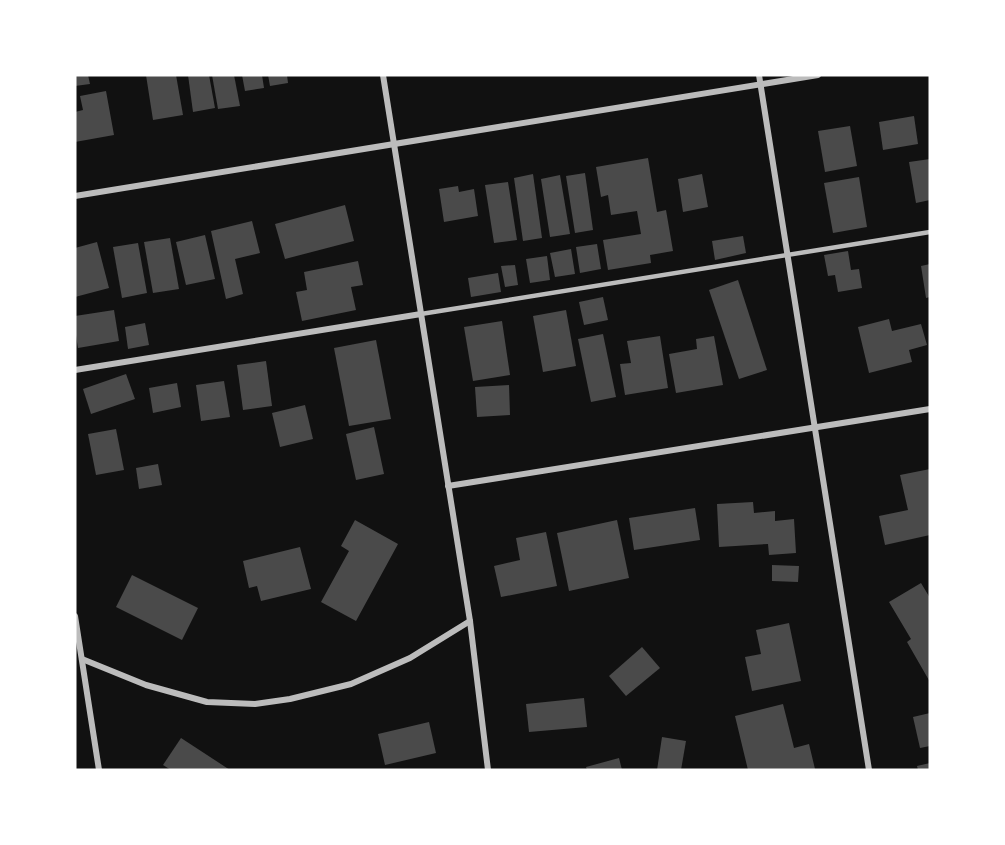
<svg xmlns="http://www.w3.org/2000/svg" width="1005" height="845" font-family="'DejaVu Sans',sans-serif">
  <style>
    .building { fill: #4a4a4a }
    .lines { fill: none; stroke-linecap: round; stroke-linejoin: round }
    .service { stroke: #bcbcbc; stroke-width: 4.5 }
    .minor { stroke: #bcbcbc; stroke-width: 6 }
  </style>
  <rect width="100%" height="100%" fill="#111"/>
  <g class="building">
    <polygon points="75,75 88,75 90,84 75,86"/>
    <polygon points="146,75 176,75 183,115 153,120"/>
    <polygon points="188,75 209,75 215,108 193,112"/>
    <polygon points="212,75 234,75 240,106 218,109"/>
    <polygon points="242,75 262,75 264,88 245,91"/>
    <polygon points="268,75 287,75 288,83 270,86"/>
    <polygon points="106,91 114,135 75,142 75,112 83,110 80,96"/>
    <polygon points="914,116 918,144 883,150 879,122"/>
    <polygon points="850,126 857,166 825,172 818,131"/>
    <polygon points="648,158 657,212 666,210 673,251 650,255 651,263 608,270 603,240 641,234 637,211 611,215 608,195 601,197 596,167"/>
    <polygon points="930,159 930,200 916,203 909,162"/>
    <polygon points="585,173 593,230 575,233 566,176"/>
    <polygon points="533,174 542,238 523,241 514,178"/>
    <polygon points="702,174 708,207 683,212 678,179"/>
    <polygon points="560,175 570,234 550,237 541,179"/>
    <polygon points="859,177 867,227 833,233 824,183"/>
    <polygon points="508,182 517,240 494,243 485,185"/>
    <polygon points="458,186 459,192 474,189 478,216 444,222 439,189"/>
    <polygon points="345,205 354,241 285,259 275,224"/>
    <polygon points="252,221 260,253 235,259 243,294 226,299 211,231"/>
    <polygon points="205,235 215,279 186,285 176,242"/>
    <polygon points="743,236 746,253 715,260 712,241"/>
    <polygon points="170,238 179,289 153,293 144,242"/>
    <polygon points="97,242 109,288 75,297 75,248"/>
    <polygon points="138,243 147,293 122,298 113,247"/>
    <polygon points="597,244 601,269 580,273 576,247"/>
    <polygon points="571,249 575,274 555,277 550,253"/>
    <polygon points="848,251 851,270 859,269 862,288 838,292 835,275 828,276 824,255"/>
    <polygon points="547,256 550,280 530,283 526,259"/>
    <polygon points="358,261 363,285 351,287 356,310 302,321 296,292 307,290 304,272"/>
    <polygon points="930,264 930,297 926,298 921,266"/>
    <polygon points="515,265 518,285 505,287 501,266"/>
    <polygon points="498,273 501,292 471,297 468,278"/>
    <polygon points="738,280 767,370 739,379 709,290"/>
    <polygon points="603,297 608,320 584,325 579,302"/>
    <polygon points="114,310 119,341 78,348 75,329 75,316"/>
    <polygon points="566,310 576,366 543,372 533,316"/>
    <polygon points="889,319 892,331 921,324 927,345 909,350 912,362 869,373 858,327"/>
    <polygon points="502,321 510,375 473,381 464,327"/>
    <polygon points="145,323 149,345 128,349 125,327"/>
    <polygon points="603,334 616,397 591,402 578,339"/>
    <polygon points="660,336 668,388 625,395 620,364 631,363 627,341"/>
    <polygon points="714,336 723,385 676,393 669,354 697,349 696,339"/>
    <polygon points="376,340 391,419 349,426 334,348"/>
    <polygon points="266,361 272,406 243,410 237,365"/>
    <polygon points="126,374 135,399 91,414 83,389"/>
    <polygon points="224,381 230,417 201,421 196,385"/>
    <polygon points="177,383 181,407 153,413 149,388"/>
    <polygon points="509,385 510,415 477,417 475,387"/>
    <polygon points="305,405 313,439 280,447 272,413"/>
    <polygon points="374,427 384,474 356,480 346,434"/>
    <polygon points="116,429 124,470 96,475 88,434"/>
    <polygon points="158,464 162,485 139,489 136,468"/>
    <polygon points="930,469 930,535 885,545 879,516 908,510 900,475"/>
    <polygon points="753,502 754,513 775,511 775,521 794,519 796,553 769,555 768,544 719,547 717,504"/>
    <polygon points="695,508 700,540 634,550 629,518"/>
    <polygon points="355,520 398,544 356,621 321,602 349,551 341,546"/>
    <polygon points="617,520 629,578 569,591 557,533"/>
    <polygon points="546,532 557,586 501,597 494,566 520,560 516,538"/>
    <polygon points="300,547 311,589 261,601 257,586 249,588 243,561"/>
    <polygon points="772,565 799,566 798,582 772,581"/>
    <polygon points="132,575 198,608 182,640 116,607"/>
    <polygon points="921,583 930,598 930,682 907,642 911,639 889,602"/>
    <polygon points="789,623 801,681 752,691 745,657 761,654 756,630"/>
    <polygon points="642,647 660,668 626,696 609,676"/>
    <polygon points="584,698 587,727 529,732 526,704"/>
    <polygon points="783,704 794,748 809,744 815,769 810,770 748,770 735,716"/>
    <polygon points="930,713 930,746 920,748 913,717"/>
    <polygon points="429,722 436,753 385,765 378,734"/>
    <polygon points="662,737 686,741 681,770 657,770"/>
    <polygon points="181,738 230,770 171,770 163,765"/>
    <polygon points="619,758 622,770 587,770 586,767"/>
    <polygon points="930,763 930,770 918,770 917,766"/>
  </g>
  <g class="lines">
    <polyline class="service" points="421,314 930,232"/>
    <g class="minor">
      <polyline points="383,75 470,621 488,770"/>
      <polyline points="759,75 869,770"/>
      <polyline points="75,196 818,75"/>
      <polyline points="75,370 421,314"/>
      <polyline points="448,486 930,409"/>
      <polyline points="75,616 99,770"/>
      <polyline points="82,659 146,685 207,702 255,704 290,699 351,684 410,658 470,621"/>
    </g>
  </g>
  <rect width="1005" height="845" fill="none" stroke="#ffffff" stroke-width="153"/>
</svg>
